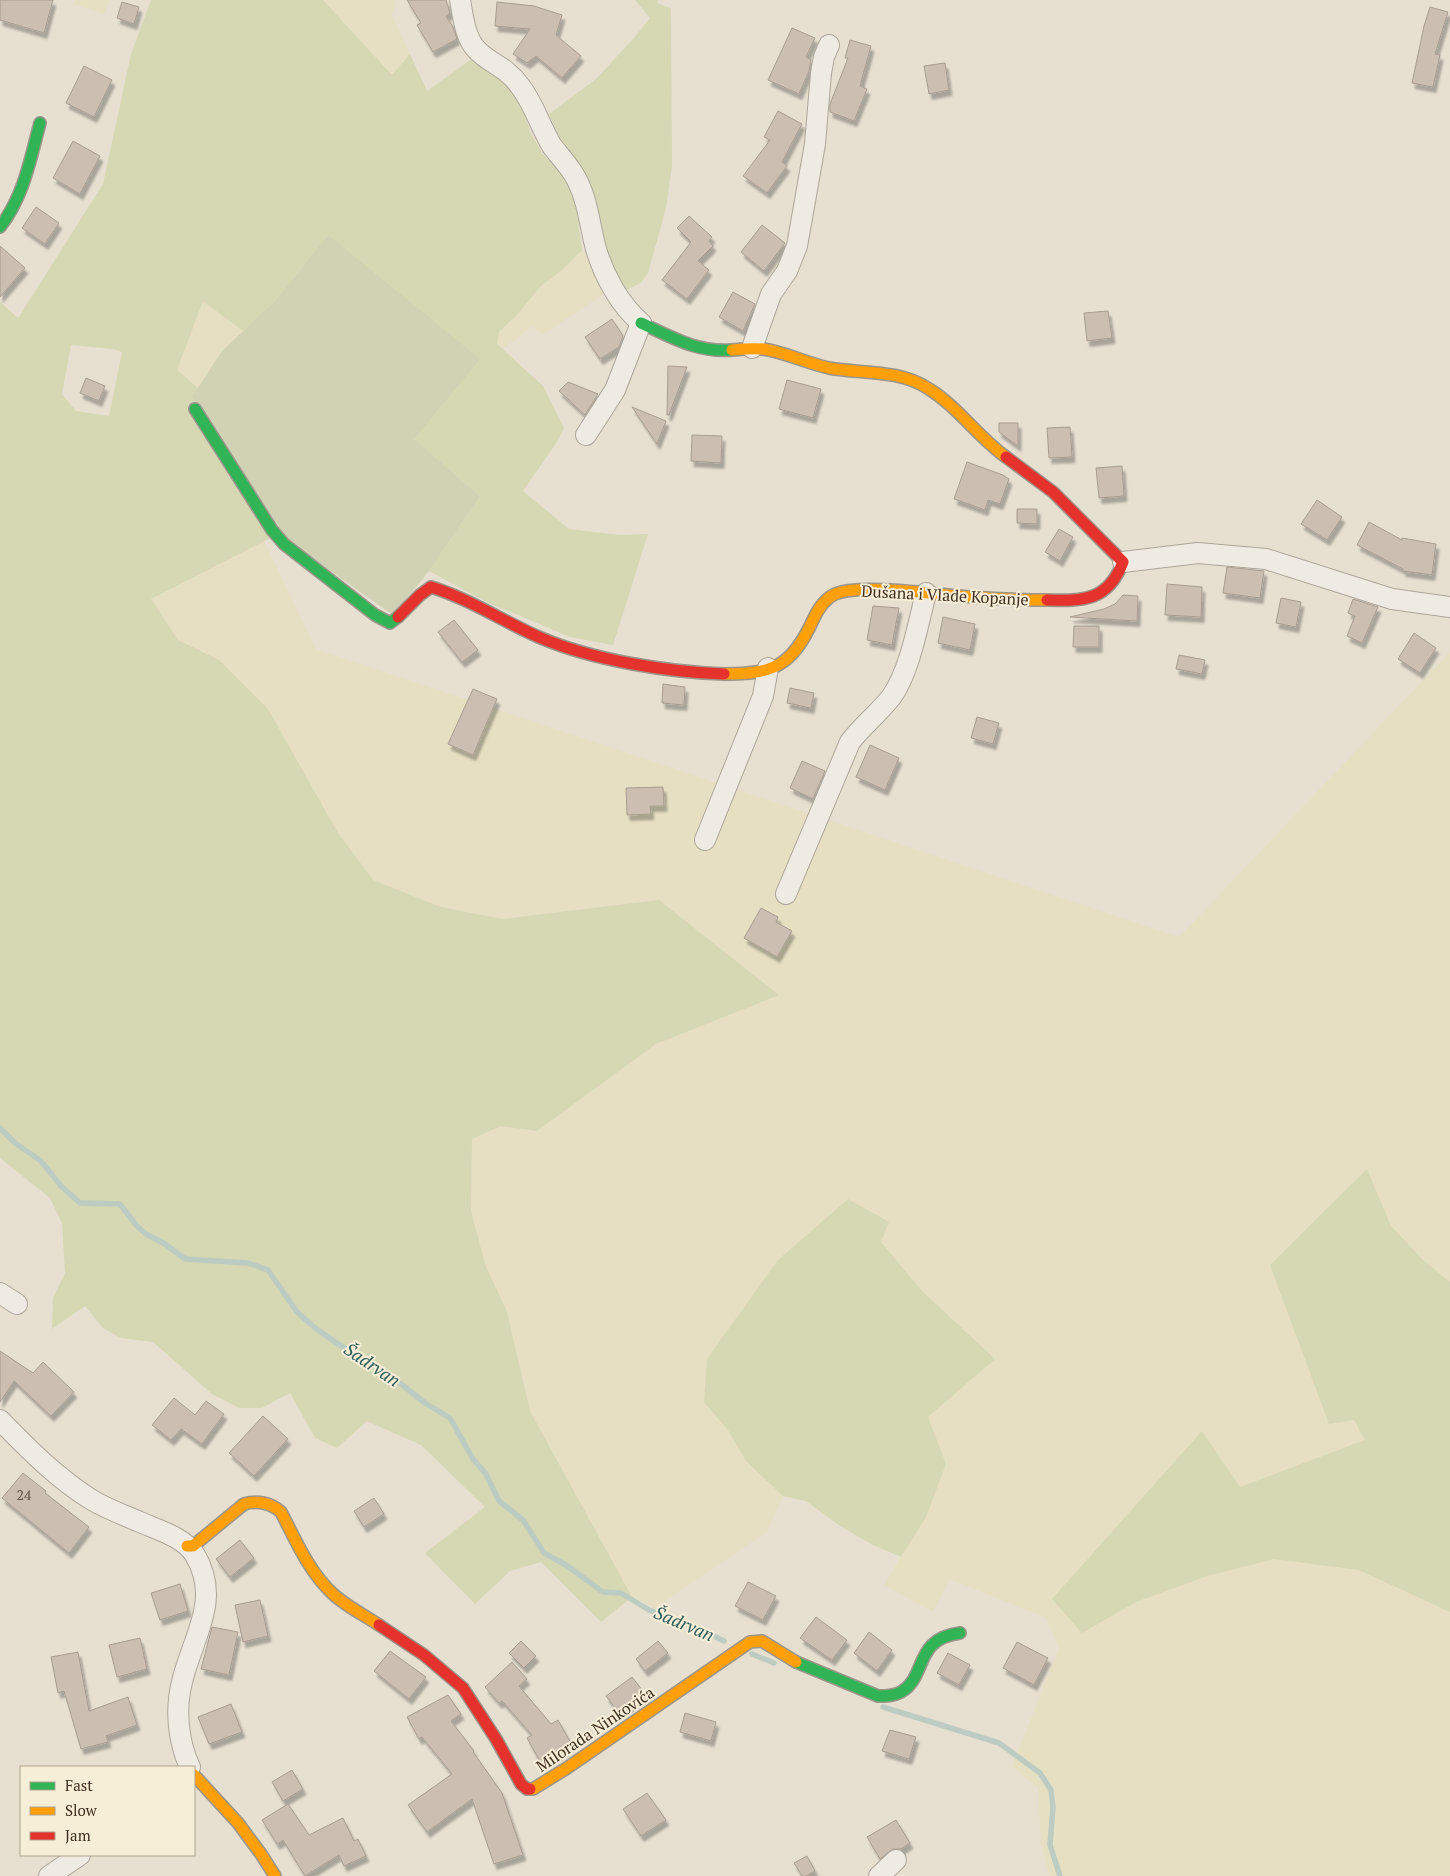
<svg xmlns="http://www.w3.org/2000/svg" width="1450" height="1876" font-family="'PT Serif',serif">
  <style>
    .farmland { fill: #e6dfc2 }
    .green { fill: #d6d7b3; fill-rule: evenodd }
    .cemetery { fill: #d1d1b3 }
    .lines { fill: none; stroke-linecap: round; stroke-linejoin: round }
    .stream { stroke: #bcccc2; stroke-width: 5.5 }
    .building { fill: #cbbfb2; stroke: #a89c90; filter: url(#shadow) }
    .street-casing { stroke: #ada599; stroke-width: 22 }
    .fast-casing { stroke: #9c958a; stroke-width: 14 }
    .slow-casing { stroke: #9c958a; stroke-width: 14 }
    .jam-casing { stroke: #9c958a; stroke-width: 14 }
    .street { stroke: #efebe3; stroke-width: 20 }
    .fast { stroke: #30b455; stroke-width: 11 }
    .slow { stroke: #ff9f0a; stroke-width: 11 }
    .jam { stroke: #e5322d; stroke-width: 11 }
    .labels { text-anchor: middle; stroke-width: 4; stroke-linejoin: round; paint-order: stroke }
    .number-label { font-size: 14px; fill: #605244 }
    .street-label { font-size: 16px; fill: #3d2e20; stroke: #f7eed8 }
    .water-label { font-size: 18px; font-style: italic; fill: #2f5d5a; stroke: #f7eed8 }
  </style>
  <defs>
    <filter id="shadow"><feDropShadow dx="3" dy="5.5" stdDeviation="1" flood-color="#0004"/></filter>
  </defs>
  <rect width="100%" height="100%" fill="#e7e0d1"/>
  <g class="farmland">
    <polygon points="75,0 109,0 104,14 74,4"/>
    <polygon points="323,0 394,0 395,5 392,15 410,54 392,75"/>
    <polygon points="582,250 610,290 542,335 533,326 503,349 497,344 499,333 516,316 541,286 563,269"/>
    <polygon points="203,301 243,331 222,351 198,388 176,370"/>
    <polygon points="264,541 316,649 1179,937 1450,652 1450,1876 1049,1876 1041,1844 1038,1788 1012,1766 1059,1648 1046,1618 950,1579 933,1612 884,1585 901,1556 873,1545 840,1526 806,1501 783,1496 767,1532 655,1608 632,1597 530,1411 507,1312 485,1264 471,1211 472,1139 501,1126 537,1131 656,1044 778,994 659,900 502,919 441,907 373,880 338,833 219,660 178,640 151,599"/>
  </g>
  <g class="green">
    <path d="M 151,0 L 323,0 L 392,75 L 410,54 L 427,91 L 472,59 L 511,87 L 518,95 L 531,134 L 542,153 L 560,171 L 575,199 L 582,250 L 563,269 L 541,286 L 516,316 L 499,332 L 497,344 L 543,386 L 564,428 L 557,442 L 523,491 L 569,529 L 619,535 L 648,534 L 613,645 L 570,637 L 487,602 L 429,571 L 480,496 L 414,439 L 348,253 L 328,235 L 276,300 L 243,331 L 203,301 L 177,370 L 198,388 L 192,397 L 272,537 L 151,599 L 178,640 L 219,660 L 268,709 L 338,833 L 373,880 L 441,907 L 502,919 L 659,900 L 779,995 L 656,1044 L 537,1131 L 501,1126 L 472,1139 L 471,1211 L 485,1264 L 507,1312 L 530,1411 L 632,1597 L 601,1622 L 541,1562 L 510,1571 L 475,1604 L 425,1553 L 485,1507 L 421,1445 L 367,1421 L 337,1448 L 315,1438 L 290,1393 L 262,1408 L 239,1408 L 212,1394 L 153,1342 L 121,1338 L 103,1328 L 85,1306 L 52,1329 L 53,1298 L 65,1273 L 62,1223 L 50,1198 L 0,1158 L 0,302 L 18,318 L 103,184 L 131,54 ZM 71,345 L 113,349 L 122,352 L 109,416 L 76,411 L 62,394 Z"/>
    <polygon points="635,0 658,0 657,3 671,8 672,166 666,208 648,273 641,283 624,291 607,251 585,175 559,136 549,114 596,79 634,38 650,18"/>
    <polygon points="1367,1169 1391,1226 1423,1260 1450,1282 1450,1612 1359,1570 1274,1559 1207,1576 1136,1602 1082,1633 1052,1599 1202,1431 1240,1487 1365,1440 1354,1420 1329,1424 1270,1265"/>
    <polygon points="848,1199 889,1222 881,1242 922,1291 995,1359 928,1417 946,1464 926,1517 901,1557 873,1545 840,1526 806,1501 783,1496 746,1461 728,1430 704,1402 707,1359 778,1260"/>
  </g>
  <polygon class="cemetery" points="328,235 480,359 414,439 480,496 429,571 393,615 288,541 192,397 222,351 276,300"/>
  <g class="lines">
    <g class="stream">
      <polyline points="0,1128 15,1143 41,1161 61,1186 80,1203 120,1204 136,1225 146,1234 165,1244 185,1259 248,1263 268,1270 297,1312 314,1327 335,1342 391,1376 425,1403 450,1418 473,1459 486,1474 499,1501 523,1520 544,1553 566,1565 603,1592 621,1593 649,1610 698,1628 724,1641"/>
      <polyline points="752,1654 774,1663"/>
      <polyline points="883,1707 999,1743 1040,1773 1051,1790 1053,1807 1050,1845 1060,1876"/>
    </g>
  </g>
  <g class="building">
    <polygon points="0,0 53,0 44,33 0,20"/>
    <polygon points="407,0 446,0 450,13 446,16 453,27 457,39 433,52 417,25 421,23"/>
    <polygon points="122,2 139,7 134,24 117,18"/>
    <polygon points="497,2 534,6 562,15 556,35 581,56 562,78 536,56 527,63 513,54 530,29 495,26"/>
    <polygon points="1430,7 1448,12 1435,54 1440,55 1433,87 1412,83 1424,26"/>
    <polygon points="792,28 815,38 806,57 811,60 809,71 799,94 768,80"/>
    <polygon points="850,40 871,46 860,86 867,89 854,121 830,112 830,104 848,58 845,58"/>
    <polygon points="945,63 949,90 929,94 924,66"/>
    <polygon points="84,66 112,80 94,117 66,103"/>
    <polygon points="778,111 802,124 782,162 787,166 767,193 743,176 770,140 764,137"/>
    <polygon points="73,141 100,156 80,194 53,178"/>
    <polygon points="36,207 59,223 45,244 22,228"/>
    <polygon points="689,216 712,237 709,241 713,246 698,261 709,270 687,299 662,280 691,242 677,228"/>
    <polygon points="762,225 785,243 764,271 741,252"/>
    <polygon points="0,246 25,268 0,297"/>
    <polygon points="733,292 755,304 743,331 719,317"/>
    <polygon points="1108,311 1112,338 1087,341 1084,313"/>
    <polygon points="612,319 623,336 619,347 600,359 585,337"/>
    <polygon points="668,366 687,367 669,415 667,415"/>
    <polygon points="86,378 105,386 99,401 80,393"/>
    <polygon points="787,380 821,389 813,418 779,409"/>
    <polygon points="568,382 598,394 585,415 559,391"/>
    <polygon points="632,407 666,421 657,444"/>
    <polygon points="999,423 1018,423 1018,446 999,432"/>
    <polygon points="1070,427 1072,457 1049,458 1047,428"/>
    <polygon points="692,435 722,436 721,463 691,461"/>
    <polygon points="967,462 1003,475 1009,479 1000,504 988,500 985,510 954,499"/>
    <polygon points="1122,466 1124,496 1099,498 1096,468"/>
    <polygon points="1317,500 1342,517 1327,540 1301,524"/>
    <polygon points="1017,509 1037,509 1037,524 1017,523"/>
    <polygon points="1369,522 1402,540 1402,538 1436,544 1432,575 1403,571 1403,569 1357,545"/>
    <polygon points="1059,529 1073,537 1060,561 1045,552"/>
    <polygon points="1227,567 1264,571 1260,598 1223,593"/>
    <polygon points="1167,584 1202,587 1201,617 1165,615"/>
    <polygon points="1123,595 1138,596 1137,621 1070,617 1104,609 1115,604"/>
    <polygon points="1281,598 1301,602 1296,627 1276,623"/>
    <polygon points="1353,599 1378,607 1362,643 1347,636 1355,616 1348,613"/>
    <polygon points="873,606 899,608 892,645 867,640"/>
    <polygon points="943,617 975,624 970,650 938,643"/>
    <polygon points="454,620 478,650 462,662 438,632"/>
    <polygon points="1074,626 1099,626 1099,647 1073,647"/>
    <polygon points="1414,633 1436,648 1420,673 1398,659"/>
    <polygon points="1179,655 1205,660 1202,674 1176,669"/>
    <polygon points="663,684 685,687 684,705 662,703"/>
    <polygon points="790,688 814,693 811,708 787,703"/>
    <polygon points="473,689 497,699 473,755 448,744"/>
    <polygon points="977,717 999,723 993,744 971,738"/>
    <polygon points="870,745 899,758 885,790 856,777"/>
    <polygon points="802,761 825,771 813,799 790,788"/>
    <polygon points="663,787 664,806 650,806 651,814 627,815 626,788"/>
    <polygon points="761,908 778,917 776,922 792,931 777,957 744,938"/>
    <polygon points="0,1351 33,1373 43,1362 74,1392 51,1416 14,1381 0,1402"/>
    <polygon points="174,1398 195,1415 206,1401 224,1414 202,1444 181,1429 171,1440 152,1425"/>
    <polygon points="263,1416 288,1439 254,1476 229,1453"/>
    <polygon points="23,1473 46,1491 45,1493 89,1527 69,1553 2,1498"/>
    <polygon points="374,1498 384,1514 364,1527 354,1511"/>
    <polygon points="240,1540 254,1558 230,1577 216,1559"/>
    <polygon points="748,1582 776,1596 763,1620 735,1606"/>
    <polygon points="180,1584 188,1611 160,1620 151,1593"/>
    <polygon points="260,1600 268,1636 243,1642 235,1605"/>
    <polygon points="816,1617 847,1640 832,1660 800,1638"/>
    <polygon points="212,1627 238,1632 229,1675 201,1669"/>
    <polygon points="869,1632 892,1650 877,1671 854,1653"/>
    <polygon points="140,1638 147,1669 117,1677 109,1645"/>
    <polygon points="521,1641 536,1656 524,1668 509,1653"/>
    <polygon points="658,1641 668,1653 645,1671 636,1659"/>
    <polygon points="1017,1642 1048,1658 1034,1685 1003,1668"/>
    <polygon points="390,1651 426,1677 409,1699 374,1671"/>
    <polygon points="78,1652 89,1711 128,1697 137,1725 106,1736 108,1742 81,1749 64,1691 58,1693 51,1657"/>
    <polygon points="948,1653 970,1665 959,1685 937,1673"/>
    <polygon points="512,1662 527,1679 519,1686 551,1724 558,1720 572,1745 542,1765 527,1738 532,1735 502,1701 499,1703 485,1687"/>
    <polygon points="632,1677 646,1695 619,1713 606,1696"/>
    <polygon points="448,1695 461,1714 451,1721 474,1751 473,1752 502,1793 523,1855 494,1864 472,1799 427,1832 408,1805 452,1774 422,1737 419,1739 407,1717"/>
    <polygon points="231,1704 242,1732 209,1744 198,1717"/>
    <polygon points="685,1713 716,1722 711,1741 680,1732"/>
    <polygon points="890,1730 916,1737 909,1759 882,1751"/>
    <polygon points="292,1770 303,1789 283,1801 272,1782"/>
    <polygon points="647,1793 666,1820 641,1836 623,1809"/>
    <polygon points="288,1804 309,1835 343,1818 354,1841 358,1839 366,1856 344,1866 339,1855 305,1876 283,1840 277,1844 262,1820"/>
    <polygon points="896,1820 910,1843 901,1849 893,1849 880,1859 867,1837"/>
    <polygon points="807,1856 815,1871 806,1876 802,1876 794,1863"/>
  </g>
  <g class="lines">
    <g class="street-casing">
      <g id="street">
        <path d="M 460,0 C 463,16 465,38 477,50 C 490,64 506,66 520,86 C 534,104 540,126 552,146 C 559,155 567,164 573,173 C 588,197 589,223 596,249 C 604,276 620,305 641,323 L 615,390 L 586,435"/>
        <polyline points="752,348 771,294 787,271 797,246 815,144 821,73 824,57 829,45"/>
        <polyline points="1123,562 1198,553 1266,559 1392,599 1450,607"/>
        <polyline points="705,840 763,696 768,668"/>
        <path d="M 786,894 L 850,742 C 863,725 880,712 892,696 C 910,670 918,624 926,593"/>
        <polyline points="0,1293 17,1304"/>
        <path d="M 0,1420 C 28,1449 58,1479 92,1500 C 107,1509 124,1515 140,1522 C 158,1530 184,1537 195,1555 C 222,1600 192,1638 182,1682 C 175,1709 178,1742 190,1767"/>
        <polyline points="49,1876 80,1855"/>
        <polyline points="879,1876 896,1860"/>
      </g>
    </g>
    <g class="fast-casing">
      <g id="fast">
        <path d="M 0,227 C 24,196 30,160 40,123"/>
        <path d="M 641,323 C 671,337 698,353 732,350"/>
        <polyline points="195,409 272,530 284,544 375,615 390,623 398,617"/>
        <path d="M 796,1662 L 878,1696 C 886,1696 894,1696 901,1692 C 928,1676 913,1639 960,1633"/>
      </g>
    </g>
    <g class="slow-casing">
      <g id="slow">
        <path d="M 732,350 C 742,349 753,348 763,349 C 785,352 806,363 829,368 C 862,374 899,369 929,389 C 958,407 978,437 1006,457"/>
        <path d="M 724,674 C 774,674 792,666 813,620 C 818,609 824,599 835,594 C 860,583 941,595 971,597 C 997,599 1022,600 1047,600"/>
        <path d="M 187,1546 L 193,1546 L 244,1504 C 257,1500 271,1503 281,1512 C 296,1541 309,1572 333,1594 C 346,1606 364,1615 379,1625"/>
        <polyline points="194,1775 238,1823 261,1854 275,1876"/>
        <polyline points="530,1789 533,1789 567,1768 750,1642 762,1641 796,1662"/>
      </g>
    </g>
    <g class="jam-casing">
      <g id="jam">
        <path d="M 1006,457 L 1053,492 L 1123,562 C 1108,601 1084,601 1047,600"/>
        <path d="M 398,617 L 420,595 L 431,587 C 470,599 504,622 541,638 C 593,660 667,672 724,674"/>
        <polyline points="379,1625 424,1655 463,1688 496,1739 521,1784 527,1789 530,1789"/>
      </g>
    </g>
    <use href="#street" class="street"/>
    <use href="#fast" class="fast"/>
    <use href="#slow" class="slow"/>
    <use href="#jam" class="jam"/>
  </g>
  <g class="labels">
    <g class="number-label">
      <text x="24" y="1500">24</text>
    </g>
    <g class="street-label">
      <text transform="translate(945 595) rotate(3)" y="6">Dušana i Vlade Kopanje</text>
      <text transform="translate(595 1729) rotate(-34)" y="6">Milorada Ninkovića</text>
    </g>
    <g class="water-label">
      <text transform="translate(372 1365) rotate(34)" y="6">Šadrvan</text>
      <text transform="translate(684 1624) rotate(23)" y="6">Šadrvan</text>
    </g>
  </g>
  <rect x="20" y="1766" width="175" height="90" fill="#f7eed8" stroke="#ada18e"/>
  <rect x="30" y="1782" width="25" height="8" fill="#30b455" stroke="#ada18e"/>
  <text x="65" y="1791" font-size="15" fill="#3d2e20">Fast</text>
  <rect x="30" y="1807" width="25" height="8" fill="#ff9f0a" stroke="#ada18e"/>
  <text x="65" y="1816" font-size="15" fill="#3d2e20">Slow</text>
  <rect x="30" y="1832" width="25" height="8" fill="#e5322d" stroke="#ada18e"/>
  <text x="65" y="1841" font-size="15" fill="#3d2e20">Jam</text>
</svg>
